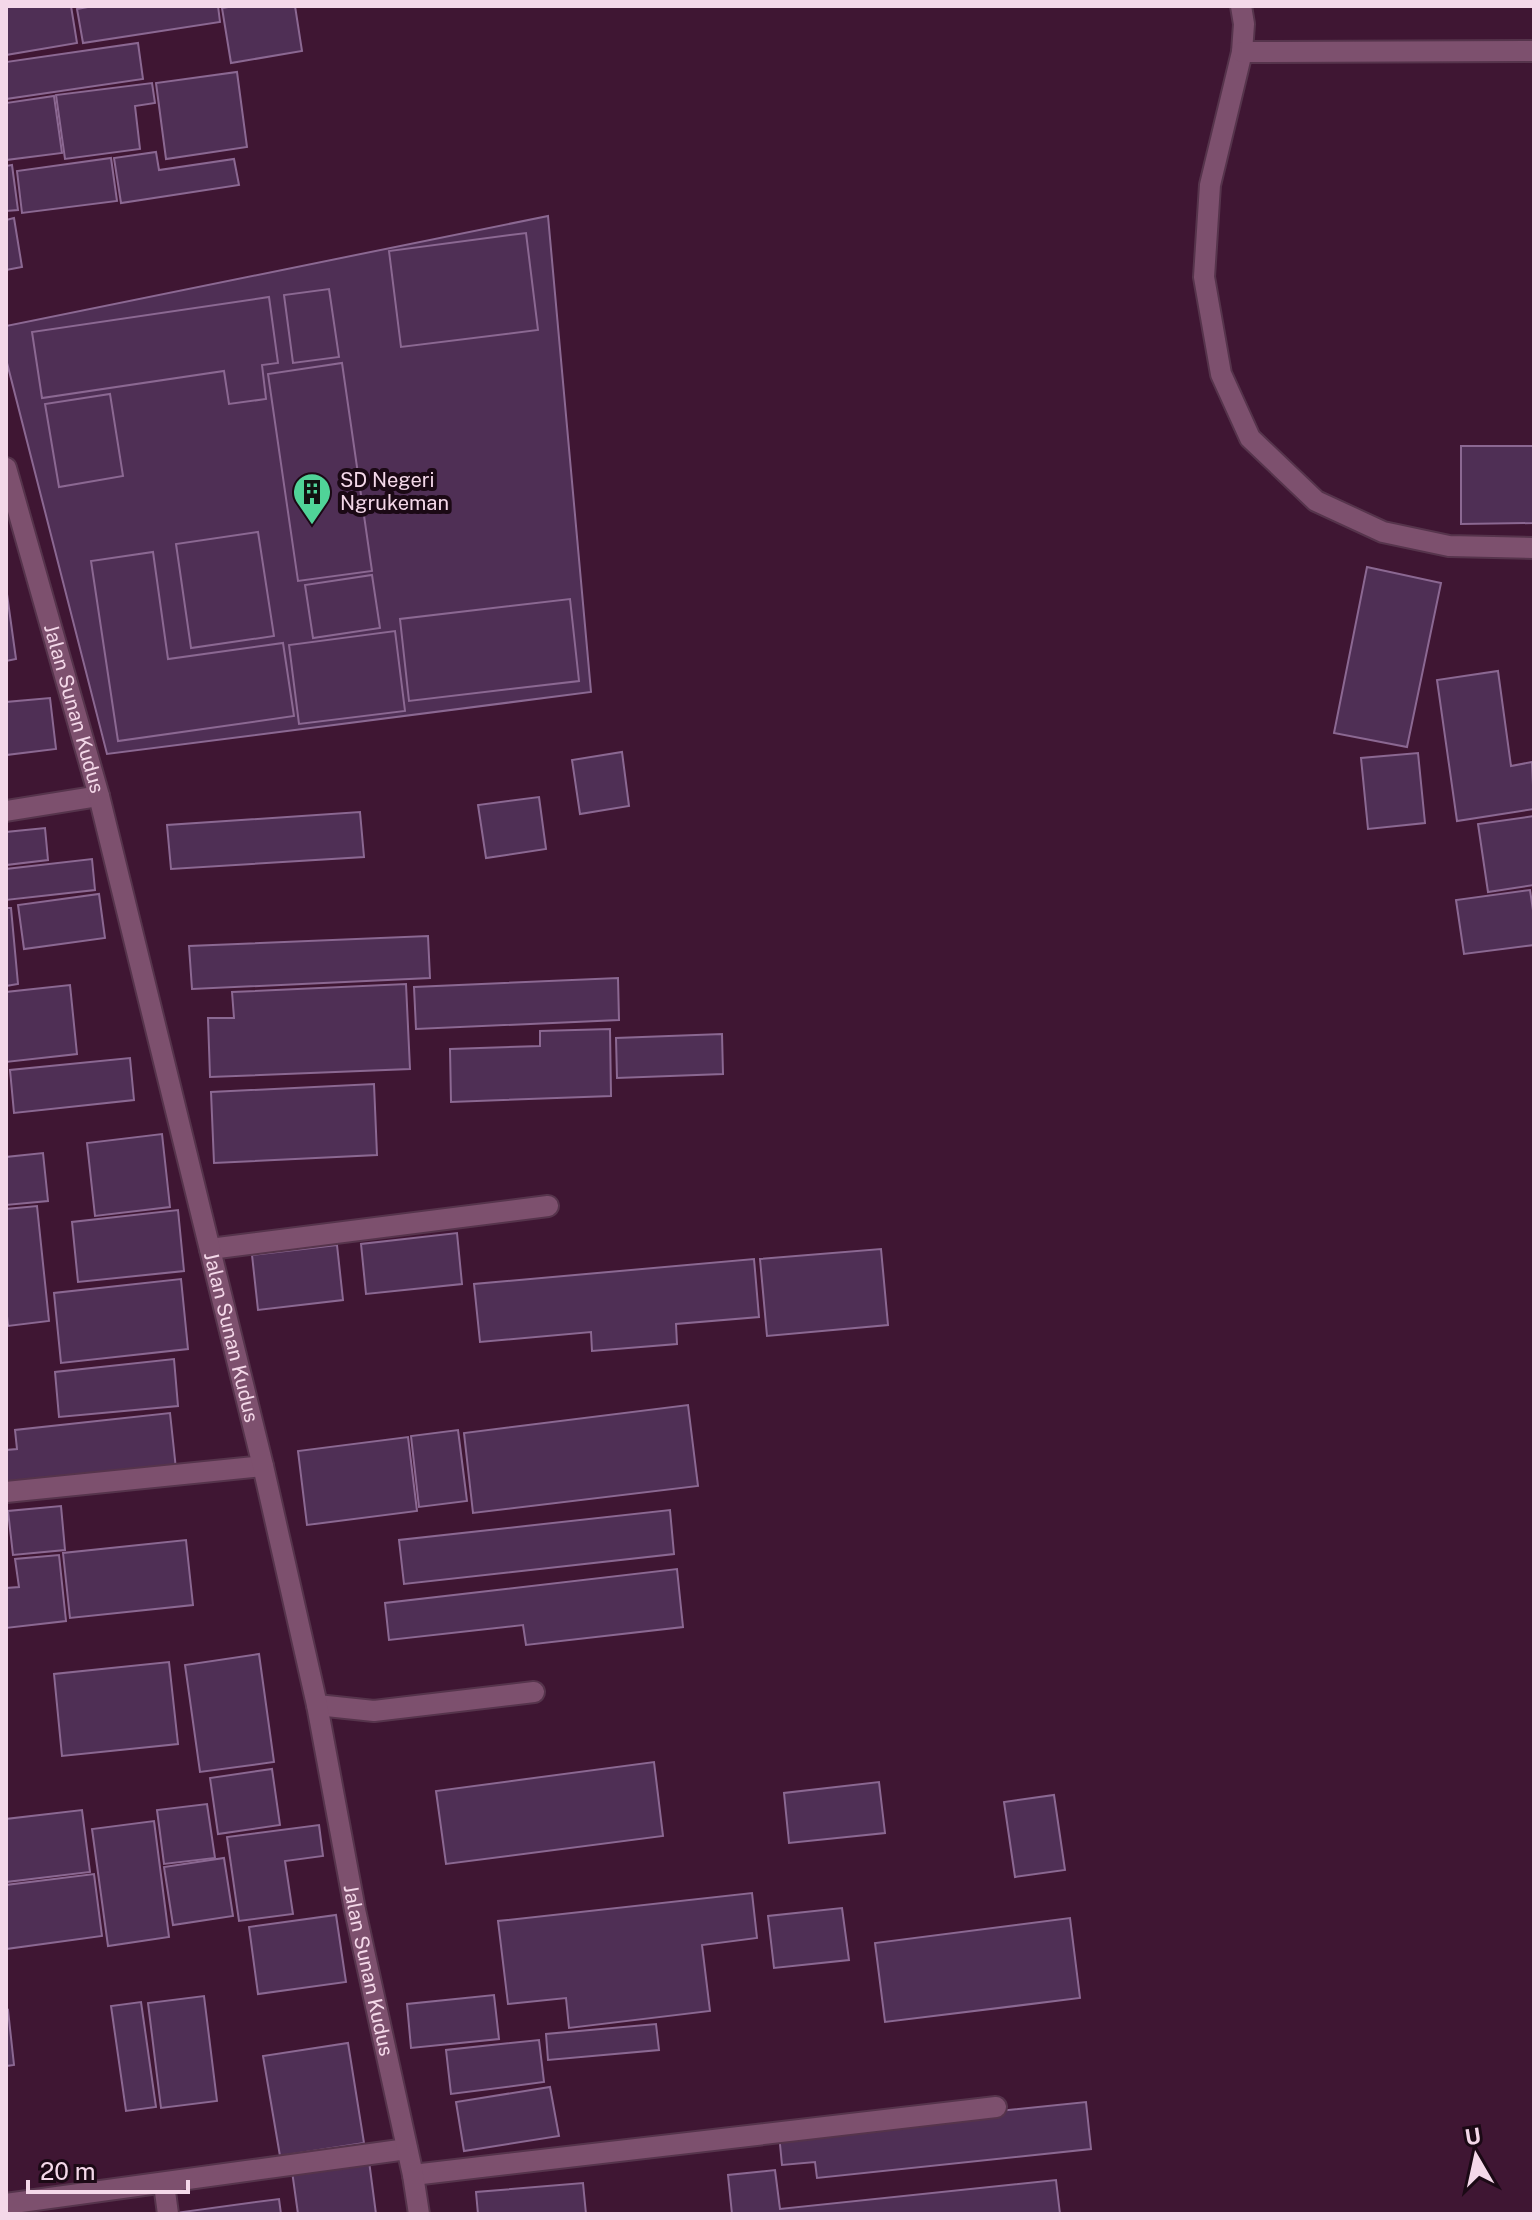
<svg xmlns="http://www.w3.org/2000/svg" width="1540" height="2220" font-family="'Public Sans',sans-serif">
  <style>
    .building { fill: #4f2f55; stroke: #8b6892; stroke-width: 2 }
    .lines { fill: none; stroke-linecap: round; stroke-linejoin: round }
    .service-casing { stroke: #56344c; stroke-width: 24 }
    .minor-casing { stroke: #56344c; stroke-width: 24 }
    .tertiary-casing { stroke: #56344c; stroke-width: 24 }
    .service { stroke: #7d506e; stroke-width: 20 }
    .minor { stroke: #7d506e; stroke-width: 20 }
    .tertiary { stroke: #7d506e; stroke-width: 20 }
    .labels { text-anchor: middle; stroke-width: 8; stroke-linejoin: round; paint-order: stroke }
    .poi-label { font-size: 20px; fill: #f4d8e9; stroke: #1b0915; text-anchor: start }
    .street-label { font-size: 20px; fill: #f4d8e9; stroke: #1b0915 }
  </style>
  <rect width="100%" height="100%" fill="#3f1633"/>
  <g class="building">
    <polygon points="6,6 71,6 77,43 6,55"/>
    <polygon points="93,6 218,6 220,22 83,43 77,9"/>
    <polygon points="234,6 295,6 302,51 231,63 222,8"/>
    <polygon points="138,43 143,79 6,99 6,62"/>
    <polygon points="237,72 247,147 166,159 156,83"/>
    <polygon points="152,83 155,103 135,106 140,149 65,159 56,95"/>
    <polygon points="54,96 62,153 6,160 6,103"/>
    <polygon points="156,152 159,170 234,159 239,185 121,203 114,158"/>
    <polygon points="111,158 117,201 22,213 17,171"/>
    <polygon points="12,165 18,210 6,211 6,166"/>
    <polygon points="548,216 591,692 107,754 6,359 6,326"/>
    <polygon points="14,218 22,267 6,270 6,220"/>
    <polygon points="526,233 538,330 401,347 389,251"/>
    <polygon points="329,289 339,357 293,363 284,295"/>
    <polygon points="269,297 278,363 262,365 266,399 229,404 224,371 42,398 32,332"/>
    <polygon points="342,363 372,571 298,581 268,374"/>
    <polygon points="110,394 123,476 59,487 45,404"/>
    <polygon points="1461,446 1534,446 1534,523 1461,524"/>
    <polygon points="258,532 274,636 191,648 176,544"/>
    <polygon points="153,552 168,659 283,643 294,716 118,741 91,561"/>
    <polygon points="1367,567 1441,583 1407,747 1334,733"/>
    <polygon points="372,575 380,628 313,638 305,585"/>
    <polygon points="6,587 16,659 6,661"/>
    <polygon points="570,599 579,681 409,701 400,619"/>
    <polygon points="395,631 405,711 299,724 289,645"/>
    <polygon points="1498,671 1511,766 1532,762 1534,809 1457,821 1437,680"/>
    <polygon points="50,698 56,749 6,755 6,702"/>
    <polygon points="622,752 629,806 580,814 572,760"/>
    <polygon points="1418,753 1425,823 1368,829 1361,758"/>
    <polygon points="539,797 546,849 486,858 478,805"/>
    <polygon points="360,812 364,857 171,869 167,825"/>
    <polygon points="1534,816 1534,885 1488,892 1478,824"/>
    <polygon points="45,828 48,860 6,865 6,832"/>
    <polygon points="92,859 95,890 6,900 6,869"/>
    <polygon points="1530,890 1534,917 1534,945 1464,954 1456,900"/>
    <polygon points="99,894 105,938 24,949 18,905"/>
    <polygon points="6,908 11,908 18,984 6,986"/>
    <polygon points="428,936 430,978 192,989 189,946"/>
    <polygon points="618,978 619,1020 416,1029 414,987"/>
    <polygon points="406,984 410,1069 210,1077 208,1018 234,1018 232,992"/>
    <polygon points="70,985 77,1054 6,1062 6,992"/>
    <polygon points="610,1029 611,1096 451,1102 450,1049 540,1046 540,1031"/>
    <polygon points="722,1034 723,1074 617,1078 616,1038"/>
    <polygon points="130,1058 134,1100 14,1113 10,1070"/>
    <polygon points="374,1084 377,1155 214,1163 211,1092"/>
    <polygon points="162,1134 170,1207 95,1216 87,1143"/>
    <polygon points="43,1153 48,1201 6,1205 6,1157"/>
    <polygon points="37,1206 49,1321 8,1326 6,1306 6,1209"/>
    <polygon points="178,1210 184,1271 78,1282 72,1222"/>
    <polygon points="457,1233 462,1284 366,1294 361,1244"/>
    <polygon points="337,1245 343,1300 258,1310 252,1255"/>
    <polygon points="881,1249 888,1325 767,1336 760,1259"/>
    <polygon points="754,1259 759,1317 676,1324 677,1344 592,1351 591,1332 480,1342 474,1284"/>
    <polygon points="181,1279 188,1349 61,1363 54,1293"/>
    <polygon points="174,1359 178,1406 59,1417 55,1372"/>
    <polygon points="688,1405 698,1486 473,1513 464,1433"/>
    <polygon points="170,1413 176,1469 6,1487 6,1450 17,1449 15,1430"/>
    <polygon points="458,1430 467,1501 419,1507 411,1436"/>
    <polygon points="408,1437 417,1511 307,1525 298,1451"/>
    <polygon points="61,1506 65,1550 13,1555 8,1511"/>
    <polygon points="670,1510 674,1554 404,1584 399,1540"/>
    <polygon points="186,1540 193,1605 70,1618 63,1553"/>
    <polygon points="59,1555 66,1621 6,1628 6,1588 19,1587 15,1559"/>
    <polygon points="677,1569 683,1627 526,1645 523,1625 389,1640 385,1603"/>
    <polygon points="259,1654 274,1762 200,1772 185,1665"/>
    <polygon points="169,1662 178,1744 62,1756 54,1674"/>
    <polygon points="654,1762 663,1836 446,1864 436,1791"/>
    <polygon points="272,1769 280,1825 218,1834 210,1778"/>
    <polygon points="879,1782 885,1833 789,1843 784,1793"/>
    <polygon points="1054,1795 1065,1870 1015,1877 1004,1802"/>
    <polygon points="207,1804 215,1858 164,1864 157,1810"/>
    <polygon points="82,1810 90,1872 6,1882 6,1819"/>
    <polygon points="154,1821 169,1937 108,1946 92,1829"/>
    <polygon points="319,1825 323,1856 285,1861 293,1914 239,1921 227,1837"/>
    <polygon points="224,1858 233,1916 173,1925 164,1867"/>
    <polygon points="94,1874 102,1936 6,1949 6,1885"/>
    <polygon points="752,1893 757,1938 702,1945 710,2011 569,2028 566,1998 508,2004 498,1921"/>
    <polygon points="842,1908 849,1960 774,1968 768,1916"/>
    <polygon points="336,1915 346,1982 258,1994 249,1927"/>
    <polygon points="1070,1918 1080,1998 885,2022 875,1943"/>
    <polygon points="494,1995 499,2039 411,2048 407,2004"/>
    <polygon points="204,1996 217,2101 161,2108 148,2003"/>
    <polygon points="141,2002 156,2107 126,2111 111,2006"/>
    <polygon points="8,2010 14,2065 6,2066 6,2011"/>
    <polygon points="656,2024 659,2050 548,2060 546,2034"/>
    <polygon points="539,2040 544,2082 451,2094 446,2050"/>
    <polygon points="348,2043 364,2143 280,2156 263,2056"/>
    <polygon points="550,2087 559,2136 464,2151 456,2102"/>
    <polygon points="1086,2102 1091,2149 817,2178 815,2162 782,2165 779,2134"/>
    <polygon points="369,2161 376,2214 298,2214 292,2171"/>
    <polygon points="775,2170 780,2209 1056,2180 1060,2214 732,2214 728,2175"/>
    <polygon points="583,2183 586,2214 478,2214 476,2192"/>
    <polygon points="279,2199 281,2214 175,2214 175,2213"/>
  </g>
  <g class="lines">
    <g class="service-casing">
      <g id="service">
        <polyline points="210,1249 548,1206"/>
        <polyline points="317,1705 374,1711 534,1692"/>
      </g>
    </g>
    <g class="minor-casing">
      <g id="minor">
        <polyline points="1241,6 1244,24 1242,52 1210,185 1204,277 1221,374 1250,438 1316,501 1383,532 1449,546 1534,548"/>
        <polyline points="1242,52 1534,51"/>
        <polyline points="6,811 99,796"/>
        <polyline points="6,1492 263,1466"/>
        <polyline points="413,2175 996,2107"/>
        <polyline points="164,2184 168,2214"/>
        <polyline points="6,2204 407,2149"/>
      </g>
    </g>
    <g class="tertiary-casing">
      <g id="tertiary">
        <path id="s1" d="M 6,468 L 99,796 L 263,1466 L 317,1705 L 355,1910 L 413,2175 L 419,2214"/>
      </g>
    </g>
    <use href="#service" class="service"/>
    <use href="#minor" class="minor"/>
    <use href="#tertiary" class="tertiary"/>
  </g>
  <defs>
    <g id="building-pin" transform="scale(2)"><path d="M0 17L-7.5 6A9.5 9.5 0 1 1 7.5 6Z" fill="#50d398" stroke="#1b0915"/><path d="M-4-6H4V6H1V3H-1V6H-4ZM-2.5-4.3h1.7v1.8h-1.7ZM.8-4.3h1.7v1.8H.8ZM-2.5-1h1.7V.8h-1.7ZM.8-1h1.7V.8H.8Z" fill="#111"/></g>
  </defs>
  <g fill-rule="evenodd">
    <use href="#building-pin" x="312" y="492"/>
  </g>
  <g class="labels">
    <g class="poi-label">
      <text x="340" y="487">SD Negeri<tspan x="340" dy="23">Ngrukeman</tspan></text>
    </g>
    <g class="street-label">
      <text dy="7" stroke="none"><textPath href="#s1" startOffset="250">Jalan Sunan Kudus</textPath></text>
      <text dy="7" stroke="none"><textPath href="#s1" startOffset="898">Jalan Sunan Kudus</textPath></text>
      <text dy="7" stroke="none"><textPath href="#s1" startOffset="1546">Jalan Sunan Kudus</textPath></text>
    </g>
  </g>
  <rect width="1540" height="2220" fill="none" stroke="#f4d8e9" stroke-width="16"/>
  <g transform="translate(1476 2156) rotate(351)" stroke="#1b0915" stroke-width="6" paint-order="stroke">
  <path d="M0-6L14 30L0 20L-14 30Z" fill="#f4d8e9"/>
  <text y="-12" font-size="22" font-weight="bold" text-anchor="middle" fill="#f4d8e9">U</text>
  </g>
  <path d="M28 2180v12h160v-12" fill="none" stroke="#f4d8e9" stroke-width="4"/>
  <text x="40" y="2180" font-size="24" fill="#f4d8e9" stroke="#1b0915" stroke-width="6" paint-order="stroke">20 m</text>
</svg>
